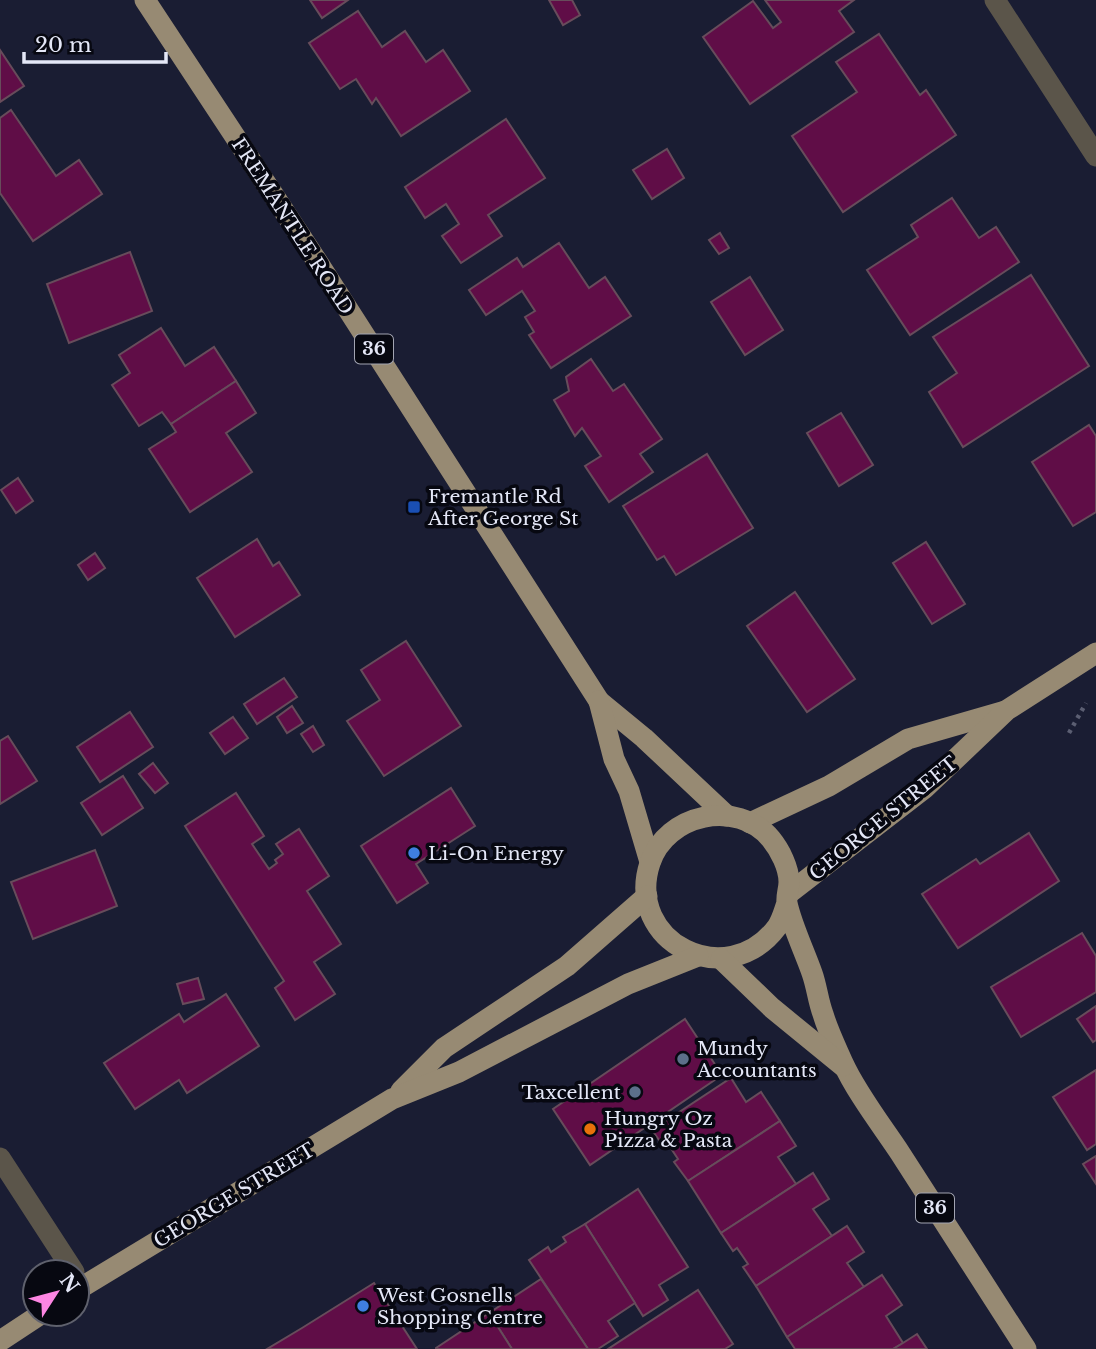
<svg xmlns="http://www.w3.org/2000/svg" width="1096" height="1349" font-family="'Libre Baskerville',serif">
  <style>
    .building { fill: #600d47; stroke: #674c5b; stroke-width: 2 }
    .lines { fill: none; stroke-linecap: round; stroke-linejoin: round }
    .path { stroke: #5b5e72; stroke-width: 4.5; stroke-dasharray: 3.5 5; stroke-linecap: butt }
    .minor { stroke: #5b554a; stroke-width: 21 }
    .major { stroke: #978a73; stroke-width: 21 }
    .transit-dot { fill: #1a4fb4; stroke: #070811; stroke-width: 2.5 }
    .shop-dot { fill: #3f7fe0; stroke: #070811; stroke-width: 2.5 }
    .service-dot { fill: #5c6f8a; stroke: #070811; stroke-width: 2.5 }
    .food-dot { fill: #e8710a; stroke: #070811; stroke-width: 2.5 }
    .labels { text-anchor: middle; stroke-width: 7; stroke-linejoin: round; paint-order: stroke }
    .shield { fill: #070811; stroke: #a2a4b2; stroke-width: 2 }
    .shield-label { font-size: 18px; font-weight: bold; fill: #e4e7f7 }
    .street-label { font-size: 19px; fill: #e4e7f7; stroke: #070811 }
    .poi-label { font-size: 19px; fill: #e4e7f7; stroke: #070811; text-anchor: start }
  </style>
  <rect width="100%" height="100%" fill="#1a1d33"/>
  <g class="building">
    <polygon points="310,0 348,0 322,18"/>
    <polygon points="549,0 572,0 580,15 563,25"/>
    <polygon points="765,0 854,0 839,11 854,32 750,104 703,37 753,1 773,28 781,22"/>
    <polygon points="358,11 382,47 405,31 426,62 443,50 470,91 401,136 376,98 372,104 356,79 340,89 309,43"/>
    <polygon points="879,34 920,95 926,90 956,135 843,212 792,136 857,92 836,62"/>
    <polygon points="0,50 24,86 0,102"/>
    <polygon points="11,110 56,176 79,160 102,194 33,241 0,193 0,118"/>
    <polygon points="506,119 545,178 488,215 502,236 461,263 442,236 459,224 446,204 425,218 405,187"/>
    <polygon points="667,149 684,178 652,199 633,170"/>
    <polygon points="952,198 979,238 996,227 1019,262 910,335 867,270 918,237 911,225"/>
    <polygon points="720,233 729,248 719,254 709,240"/>
    <polygon points="559,243 589,288 605,277 631,316 551,368 529,335 534,332 525,317 535,311 522,291 486,315 469,290 517,258 523,267"/>
    <polygon points="130,252 152,311 69,343 47,284"/>
    <polygon points="1031,275 1089,366 963,447 929,392 957,373 933,337"/>
    <polygon points="750,277 783,330 745,355 711,302"/>
    <polygon points="161,328 185,366 214,347 236,381 171,424 162,412 139,426 112,385 130,373 119,355"/>
    <polygon points="591,359 613,391 624,384 662,439 640,454 653,472 609,502 585,466 601,456 582,428 575,436 554,400 569,391 566,377"/>
    <polygon points="236,381 256,413 226,433 252,472 190,512 149,449 176,432 171,424"/>
    <polygon points="841,413 873,465 839,486 807,433"/>
    <polygon points="1089,425 1096,436 1096,512 1073,526 1032,462"/>
    <polygon points="707,454 753,528 676,575 664,556 657,560 623,506"/>
    <polygon points="18,478 33,501 16,513 1,490"/>
    <polygon points="257,539 273,566 279,562 300,595 235,637 197,578"/>
    <polygon points="926,542 965,604 932,624 893,563"/>
    <polygon points="95,553 105,568 88,580 78,565"/>
    <polygon points="795,592 855,679 807,712 747,626"/>
    <polygon points="406,641 461,726 384,776 347,721 380,700 361,670"/>
    <polygon points="284,678 297,697 257,724 244,704"/>
    <polygon points="292,706 303,723 287,733 277,717"/>
    <polygon points="130,712 153,747 100,782 77,747"/>
    <polygon points="233,717 248,738 225,754 210,733"/>
    <polygon points="313,726 324,745 313,752 301,734"/>
    <polygon points="8,736 37,781 0,804 0,741"/>
    <polygon points="153,763 168,783 155,793 139,774"/>
    <polygon points="123,776 143,808 102,835 81,803"/>
    <polygon points="451,788 475,826 416,864 428,883 397,903 361,846"/>
    <polygon points="236,793 264,836 252,844 269,869 277,863 275,860 283,854 276,844 299,829 329,876 307,891 341,944 314,962 335,994 295,1020 275,988 284,981 185,826"/>
    <polygon points="1029,833 1059,881 958,948 922,894 976,859 980,864"/>
    <polygon points="95,850 117,906 33,939 11,882"/>
    <polygon points="1082,933 1096,956 1096,992 1021,1037 991,987"/>
    <polygon points="198,978 204,999 183,1004 177,984"/>
    <polygon points="226,994 259,1046 187,1093 179,1080 135,1109 104,1063 179,1014 184,1022"/>
    <polygon points="1096,1006 1096,1040 1093,1042 1077,1019"/>
    <polygon points="685,1019 722,1075 590,1165 553,1109"/>
    <polygon points="1096,1070 1096,1144 1087,1150 1053,1097"/>
    <polygon points="731,1078 746,1102 761,1092 780,1121 688,1181 674,1162 678,1159 668,1144 664,1147 652,1130"/>
    <polygon points="780,1121 796,1146 778,1157 796,1184 721,1233 688,1181"/>
    <polygon points="1096,1156 1096,1184 1083,1164"/>
    <polygon points="813,1173 829,1199 813,1209 832,1236 756,1286 743,1267 748,1264 737,1248 733,1251 721,1233"/>
    <polygon points="638,1189 688,1267 659,1285 668,1300 643,1316 585,1224"/>
    <polygon points="585,1224 635,1303 608,1321 618,1336 598,1349 588,1349 529,1260 548,1247 551,1252 566,1242 563,1237"/>
    <polygon points="847,1226 864,1252 847,1263 864,1287 787,1337 756,1286"/>
    <polygon points="882,1275 902,1305 886,1316 903,1343 893,1349 795,1349 787,1337"/>
    <polygon points="541,1279 588,1349 512,1349 489,1313"/>
    <polygon points="374,1283 417,1349 267,1349 302,1328"/>
    <polygon points="698,1290 733,1344 725,1349 608,1349"/>
    <polygon points="489,1313 512,1349 436,1349 436,1348"/>
    <polygon points="917,1334 927,1349 893,1349 903,1343"/>
  </g>
  <g class="lines">
    <polyline class="path" points="1069,733 1086,703"/>
    <g class="minor">
      <polyline points="995,0 1096,156"/>
      <polyline points="0,1158 74,1272"/>
    </g>
    <g class="major">
      <polyline points="145,0 317,261 599,701 644,738 727,816"/>
      <polyline points="599,701 614,759 629,791 650,862"/>
      <polyline points="750,823 829,786 908,739 1005,711"/>
      <polyline points="788,894 925,788 1007,710 1096,653"/>
      <path d="M 787,903 C 784,911 782,920 777,927 C 727,994 624,942 650,863 C 666,814 737,798 771,839 C 780,850 789,868 789,882 C 789,889 786,896 787,903 C 791,923 805,953 812,973 C 817,987 818,1001 823,1014 C 828,1031 836,1047 843,1063 C 856,1092 882,1126 900,1153 C 942,1218 984,1284 1026,1349"/>
      <polyline points="721,959 772,1008 843,1066"/>
      <polyline points="401,1091 444,1048 567,966 647,896"/>
      <polyline points="77,1290 392,1099 459,1072 628,984 698,956"/>
      <polyline points="0,1341 41,1314"/>
    </g>
  </g>
  <rect class="transit-dot" x="407" y="500" width="14" height="14" rx="3.5"/>
  <g class="shop-dot">
    <circle cx="414" cy="853" r="7"/>
    <circle cx="363" cy="1306" r="7"/>
  </g>
  <g class="service-dot">
    <circle cx="683" cy="1059" r="7"/>
    <circle cx="635" cy="1092" r="7"/>
  </g>
  <circle class="food-dot" cx="590" cy="1129" r="7"/>
  <g class="labels">
    <g class="shield">
      <rect x="355" y="334.5" width="38" height="29" rx="5"/>
      <rect x="916" y="1193.5" width="38" height="29" rx="5"/>
    </g>
    <g class="shield-label">
      <text x="374" y="355">36</text>
      <text x="935" y="1214">36</text>
    </g>
    <g class="street-label">
      <text transform="translate(293 226) rotate(57)" y="7">FREMANTLE ROAD</text>
      <text transform="translate(883 818) rotate(-39)" y="7">GEORGE STREET</text>
      <text transform="translate(234 1195) rotate(-31)" y="7">GEORGE STREET</text>
    </g>
    <g class="poi-label">
      <text x="428" y="503">Fremantle Rd<tspan x="428" dy="22">After George St</tspan></text>
      <text x="428" y="860">Li-On Energy</text>
      <text x="697" y="1055">Mundy<tspan x="697" dy="22">Accountants</tspan></text>
      <text x="621" y="1099" text-anchor="end">Taxcellent</text>
      <text x="604" y="1125">Hungry Oz<tspan x="604" dy="22">Pizza &amp; Pasta</tspan></text>
      <text x="377" y="1302">West Gosnells<tspan x="377" dy="22">Shopping Centre</tspan></text>
    </g>
  </g>
  <g transform="translate(56 1293) rotate(54)"><circle r="33" fill="#070811" stroke="#5f616d" stroke-width="2"/>
  <path d="M0-5L12 26L0 18L-12 26Z" fill="#fd86e3"/>
  <text y="-10" font-size="19" font-weight="bold" text-anchor="middle" fill="#e4e7f7">N</text>
  </g>
  <path d="M24 52v10h142v-10" fill="none" stroke="#e4e7f7" stroke-width="3.5"/>
  <text x="35" y="52" font-size="21" fill="#e4e7f7" stroke="#070811" stroke-width="5" paint-order="stroke">20 m</text>
</svg>
